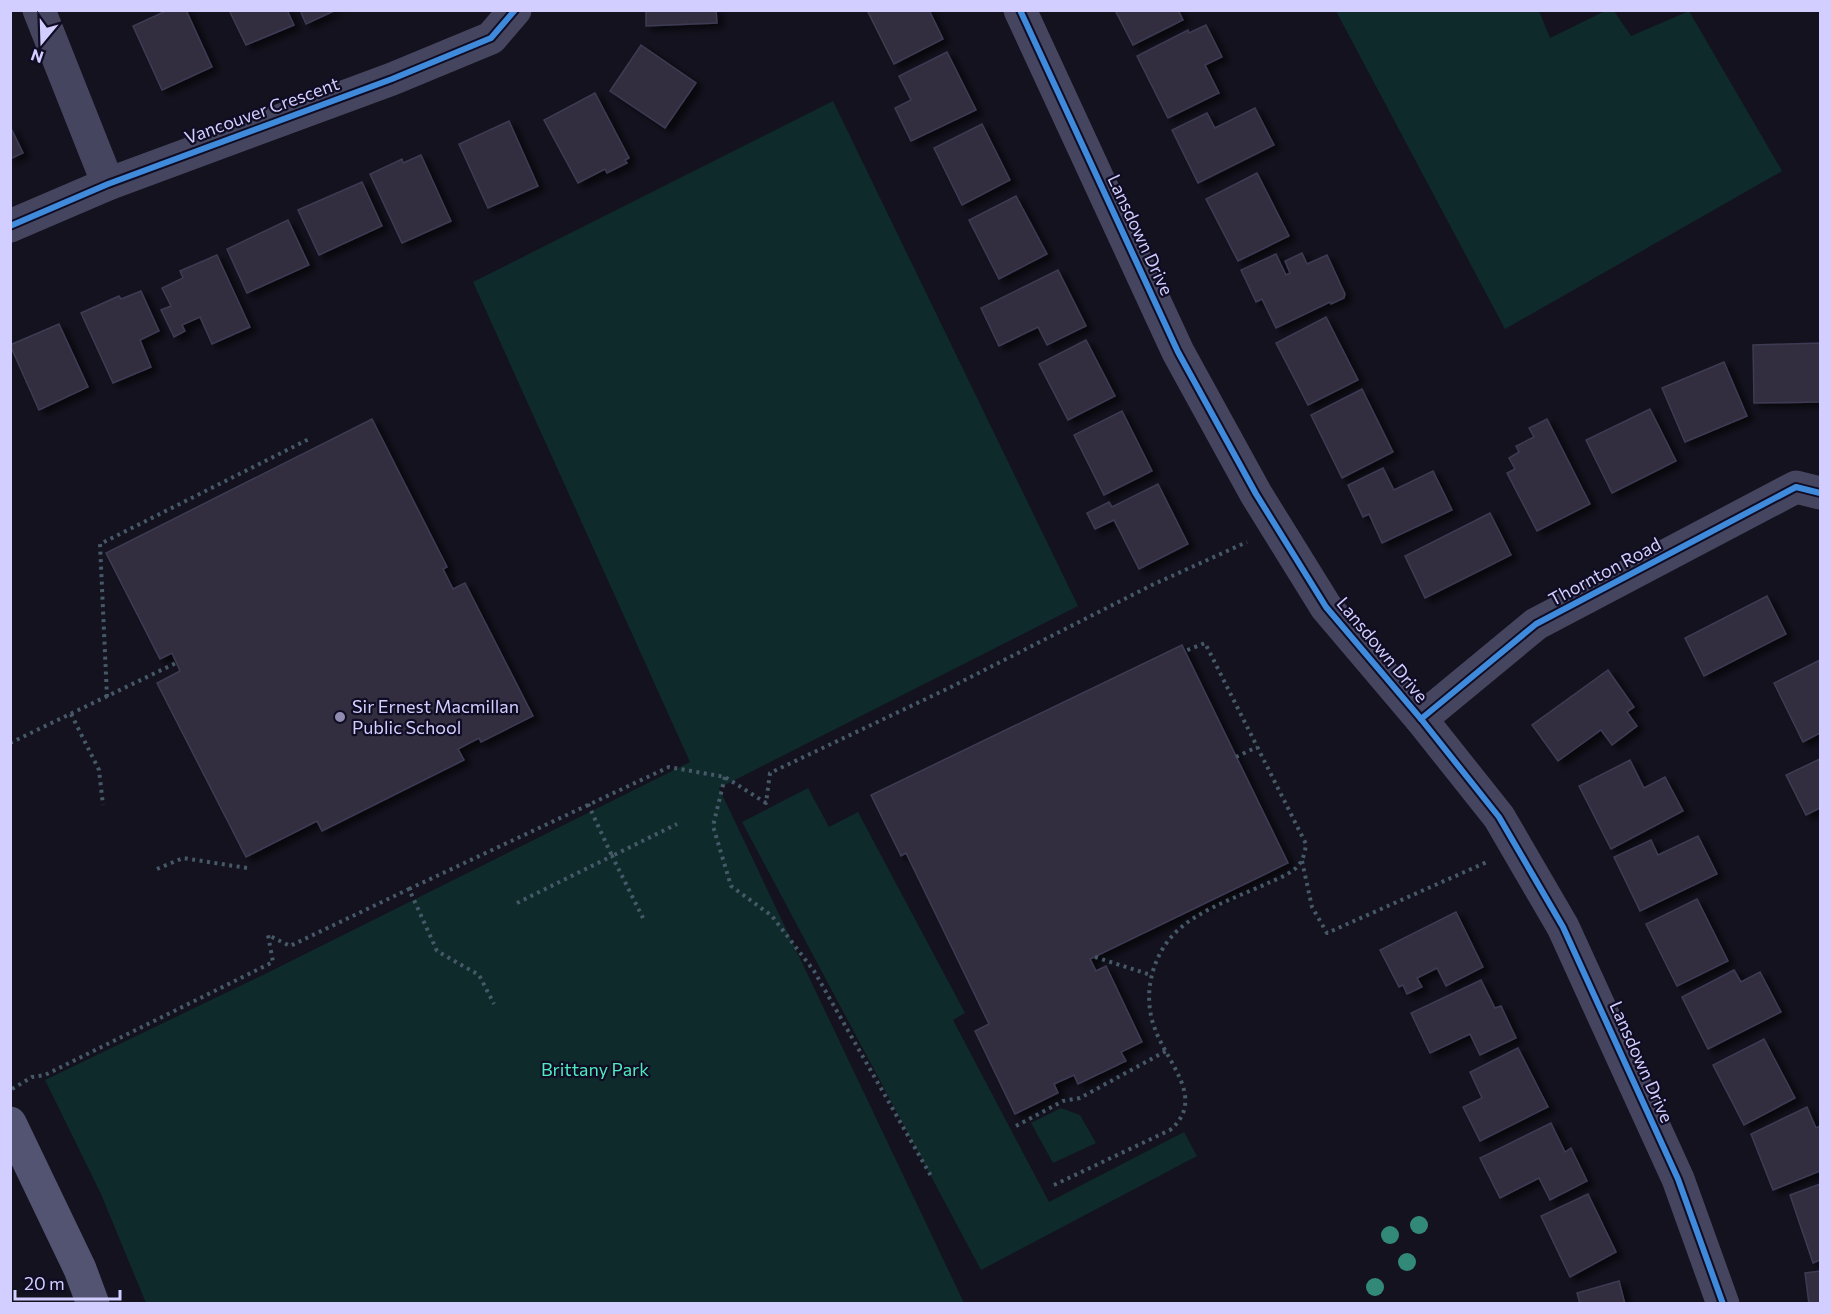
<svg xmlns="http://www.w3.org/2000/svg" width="1831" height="1314" font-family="Commissioner,sans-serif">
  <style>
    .green { fill: #0f2a2a }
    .building { fill: #312f40; stroke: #3e3b53; stroke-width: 1.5; filter: url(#shadow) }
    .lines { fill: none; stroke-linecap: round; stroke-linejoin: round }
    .path { stroke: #465968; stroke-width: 4; stroke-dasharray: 3 4.5; stroke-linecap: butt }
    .street { stroke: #45455f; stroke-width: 33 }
    .secondary { stroke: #535372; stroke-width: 33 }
    .cycleway-casing { stroke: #0f0c24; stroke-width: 10 }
    .cycleway { stroke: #408adc; stroke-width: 6 }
    .tree { fill: #338977 }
    .poi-dot { fill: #8f8cb0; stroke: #0f0c24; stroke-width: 2 }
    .labels { text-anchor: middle; stroke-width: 4.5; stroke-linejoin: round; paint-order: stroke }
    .street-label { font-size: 18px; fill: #d2ceff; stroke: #0f0c24 }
    .poi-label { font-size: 18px; fill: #d2ceff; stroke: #0f0c24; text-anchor: start }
    .park-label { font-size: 18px; fill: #4eebbf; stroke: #0f0c24 }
  </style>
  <defs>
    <filter id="shadow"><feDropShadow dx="6" dy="4" stdDeviation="3" flood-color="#0009"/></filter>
  </defs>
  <rect width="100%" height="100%" fill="#13121e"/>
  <g class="green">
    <polygon points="1336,11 1539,11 1550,38 1605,11 1614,11 1631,36 1689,11 1782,171 1505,329"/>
    <polygon points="833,101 1078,606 719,788 964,1303 146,1303 101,1194 45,1080 263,975 690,762 473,282"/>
    <polygon points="808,788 829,827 858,812 965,1013 953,1020 1049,1202 1184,1132 1197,1156 981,1270 742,822"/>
    <polygon points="1061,1108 1080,1115 1096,1143 1053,1163 1031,1123"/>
  </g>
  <g class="building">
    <polygon points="168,10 186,10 212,67 162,90 133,26"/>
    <polygon points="229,10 287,10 294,25 246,45"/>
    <polygon points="300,10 336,10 306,24"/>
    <polygon points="646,10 716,10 717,23 646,26"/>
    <polygon points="867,10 929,10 943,39 894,64"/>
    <polygon points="1115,10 1178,10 1183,20 1133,45"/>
    <polygon points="1206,25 1222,57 1205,65 1219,93 1168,118 1137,56 1188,30 1189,33"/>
    <polygon points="641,45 696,83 665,128 610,91"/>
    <polygon points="947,52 976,110 911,141 895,108 911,100 899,76"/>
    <polygon points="595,93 629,158 625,160 627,163 607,173 605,169 578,183 544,120"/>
    <polygon points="1255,108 1274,145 1198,183 1172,130 1207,113 1215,128"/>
    <polygon points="509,121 538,186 488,208 459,144"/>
    <polygon points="982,124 1010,180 962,205 934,148"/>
    <polygon points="10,126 23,153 10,159"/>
    <polygon points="421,155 451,221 402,243 370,174 402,159 403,163"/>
    <polygon points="1257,173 1289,236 1238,261 1206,199"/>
    <polygon points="362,182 382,226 319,255 298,210"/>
    <polygon points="1016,196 1047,254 999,279 969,220"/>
    <polygon points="288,220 309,265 247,293 227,249"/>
    <polygon points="1302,253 1307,264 1327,255 1345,294 1344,298 1331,304 1330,302 1276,328 1262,299 1256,302 1241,270 1276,254 1286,275 1290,273 1285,261"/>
    <polygon points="217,255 250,327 212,344 200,317 182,325 185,331 174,337 161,310 171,306 162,288 183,278 180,271"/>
    <polygon points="1058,270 1086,326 1047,345 1038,327 999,346 981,308"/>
    <polygon points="141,291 159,331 140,340 151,367 113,383 81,313 119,296 121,299"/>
    <polygon points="1326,317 1358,380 1308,405 1276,343"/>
    <polygon points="59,324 88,387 39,410 10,345"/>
    <polygon points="1086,340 1115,396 1068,420 1039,364"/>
    <polygon points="1820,343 1820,402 1754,403 1753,345"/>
    <polygon points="1724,362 1747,416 1685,442 1662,388"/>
    <polygon points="1362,389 1393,452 1342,478 1311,415"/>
    <polygon points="1650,409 1676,461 1612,493 1586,440"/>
    <polygon points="1122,411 1152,471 1104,495 1074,435"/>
    <polygon points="372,419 447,567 443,569 453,589 465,583 533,716 481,742 479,738 458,749 464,760 322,831 317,821 246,857 157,683 180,671 172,653 160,659 106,553"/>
    <polygon points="1547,419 1590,504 1537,531 1507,473 1515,469 1509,458 1519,452 1516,446 1534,437 1529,428"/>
    <polygon points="1383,468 1394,490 1433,471 1452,510 1382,543 1369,514 1363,517 1348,485"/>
    <polygon points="1158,484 1188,544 1139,569 1114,520 1095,529 1087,513 1109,502 1112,507"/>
    <polygon points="1490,513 1511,555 1425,598 1405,556"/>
    <polygon points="1767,596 1786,634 1704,676 1685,638"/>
    <polygon points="1182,645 1288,863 1090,959 1096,971 1106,966 1142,1042 1121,1052 1126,1061 1078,1084 1074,1075 1054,1084 1058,1093 1015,1114 975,1031 989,1024 906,853 901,856 871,795"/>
    <polygon points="1820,660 1820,733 1803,742 1774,683"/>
    <polygon points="1608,670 1634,707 1627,712 1637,726 1612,745 1601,730 1558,761 1532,725"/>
    <polygon points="1820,759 1820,808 1806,815 1786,775"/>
    <polygon points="1630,760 1644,788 1665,777 1683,811 1611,849 1579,786"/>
    <polygon points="1698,836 1717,874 1640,911 1614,857 1651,840 1658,855"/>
    <polygon points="1697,899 1728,961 1677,986 1646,924"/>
    <polygon points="1456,912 1483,967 1446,986 1437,968 1417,978 1422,987 1407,994 1403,985 1399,987 1380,950"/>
    <polygon points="1734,970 1741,982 1760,972 1781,1012 1708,1049 1682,997"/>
    <polygon points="1481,980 1495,1008 1501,1006 1516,1038 1480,1055 1470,1034 1430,1053 1411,1013"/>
    <polygon points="1764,1039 1795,1098 1744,1125 1713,1065"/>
    <polygon points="1518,1048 1548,1107 1480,1141 1463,1107 1482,1098 1470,1072"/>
    <polygon points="1807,1107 1816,1128 1820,1126 1820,1171 1773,1190 1751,1134"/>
    <polygon points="1551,1123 1565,1152 1571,1148 1587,1181 1550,1200 1539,1178 1500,1198 1480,1158"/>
    <polygon points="1820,1184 1820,1260 1813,1263 1790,1195"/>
    <polygon points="1588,1194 1616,1252 1570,1277 1541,1216"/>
    <polygon points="1820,1271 1820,1304 1809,1304 1805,1273"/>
    <polygon points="1619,1281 1625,1304 1580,1304 1577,1293"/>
  </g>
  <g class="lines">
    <g class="path">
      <polyline points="107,697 100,544 309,439"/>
      <polyline points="71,714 99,770 103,805"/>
      <polyline points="10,743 176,663"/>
      <polyline points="1236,757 1257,747"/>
      <polyline points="725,777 713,826 731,886 772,916 814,971 931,1176"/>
      <polyline points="588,804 612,856 677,824"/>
      <polyline points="1302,861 1312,907 1327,933 1487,862"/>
      <polyline points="157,869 183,858 247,868"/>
      <polyline points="409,889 669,767 725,777 766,803 770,773 949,688 1152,585 1247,542"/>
      <polyline points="517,903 612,856 643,918"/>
      <polyline points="1095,957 1151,975"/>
      <polyline points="12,1089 32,1077 45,1075 273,962 268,935 290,946 409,889 437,951 479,975 494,1004"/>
      <polyline points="1016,1126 1063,1101 1080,1098 1166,1051"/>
      <path d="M 1054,1185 L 1170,1130 C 1207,1099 1167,1063 1155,1029 C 1145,1004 1148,974 1162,950 C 1182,914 1232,900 1268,883 C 1277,879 1288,875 1296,868 C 1303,861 1305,853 1306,844 L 1205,643 L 1185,651"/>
    </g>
    <g class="street">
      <polyline points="39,10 108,184"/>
      <polyline points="1020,10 1178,352 1256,494 1326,607 1421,719 1499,817 1563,927 1678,1179 1723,1304"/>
      <polyline points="10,226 108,184 392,79 491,38 515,10"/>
      <polyline points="1421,719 1536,624 1796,487 1820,493"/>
    </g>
    <polyline class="secondary" points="10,1123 80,1269 93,1304"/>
    <g class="cycleway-casing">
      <g id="cycleway">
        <polyline points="1020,10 1178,352 1256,494 1326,607 1421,719 1499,817 1563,927 1678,1179 1723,1304"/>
        <polyline points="10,226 108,184 392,79 491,38 515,10"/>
        <polyline points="1421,719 1536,624 1796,487 1820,493"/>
      </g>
    </g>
    <use href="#cycleway" class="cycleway"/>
  </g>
  <g class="tree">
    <circle cx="1419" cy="1225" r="9"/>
    <circle cx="1390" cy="1235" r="9"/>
    <circle cx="1407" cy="1262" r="9"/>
    <circle cx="1375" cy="1287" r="9"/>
  </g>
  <circle class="poi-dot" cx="340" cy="717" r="6"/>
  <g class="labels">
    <g class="street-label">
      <text transform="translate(262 111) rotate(-20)" y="6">Vancouver Crescent</text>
      <text transform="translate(1140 235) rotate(65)" y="6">Lansdown Drive</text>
      <text transform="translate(1605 572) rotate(-28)" y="6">Thornton Road</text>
      <text transform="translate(1382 650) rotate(50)" y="6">Lansdown Drive</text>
      <text transform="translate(1641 1062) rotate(66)" y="6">Lansdown Drive</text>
    </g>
    <g class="poi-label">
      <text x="352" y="713">Sir Ernest Macmillan<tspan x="352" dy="21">Public School</tspan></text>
    </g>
    <g class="park-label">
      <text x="595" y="1076">Brittany Park</text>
    </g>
  </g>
  <rect width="1831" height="1314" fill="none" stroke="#d2ceff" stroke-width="24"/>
  <g transform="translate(42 42) rotate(199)" stroke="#0f0c24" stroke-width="4.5" paint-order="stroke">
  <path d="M0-4.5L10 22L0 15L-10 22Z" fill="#d2ceff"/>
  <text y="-9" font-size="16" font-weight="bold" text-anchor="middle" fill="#d2ceff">N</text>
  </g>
  <path d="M15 1290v9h105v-9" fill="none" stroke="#d2ceff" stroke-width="3"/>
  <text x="24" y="1290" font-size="18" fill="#d2ceff" stroke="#0f0c24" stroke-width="4.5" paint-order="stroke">20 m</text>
</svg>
